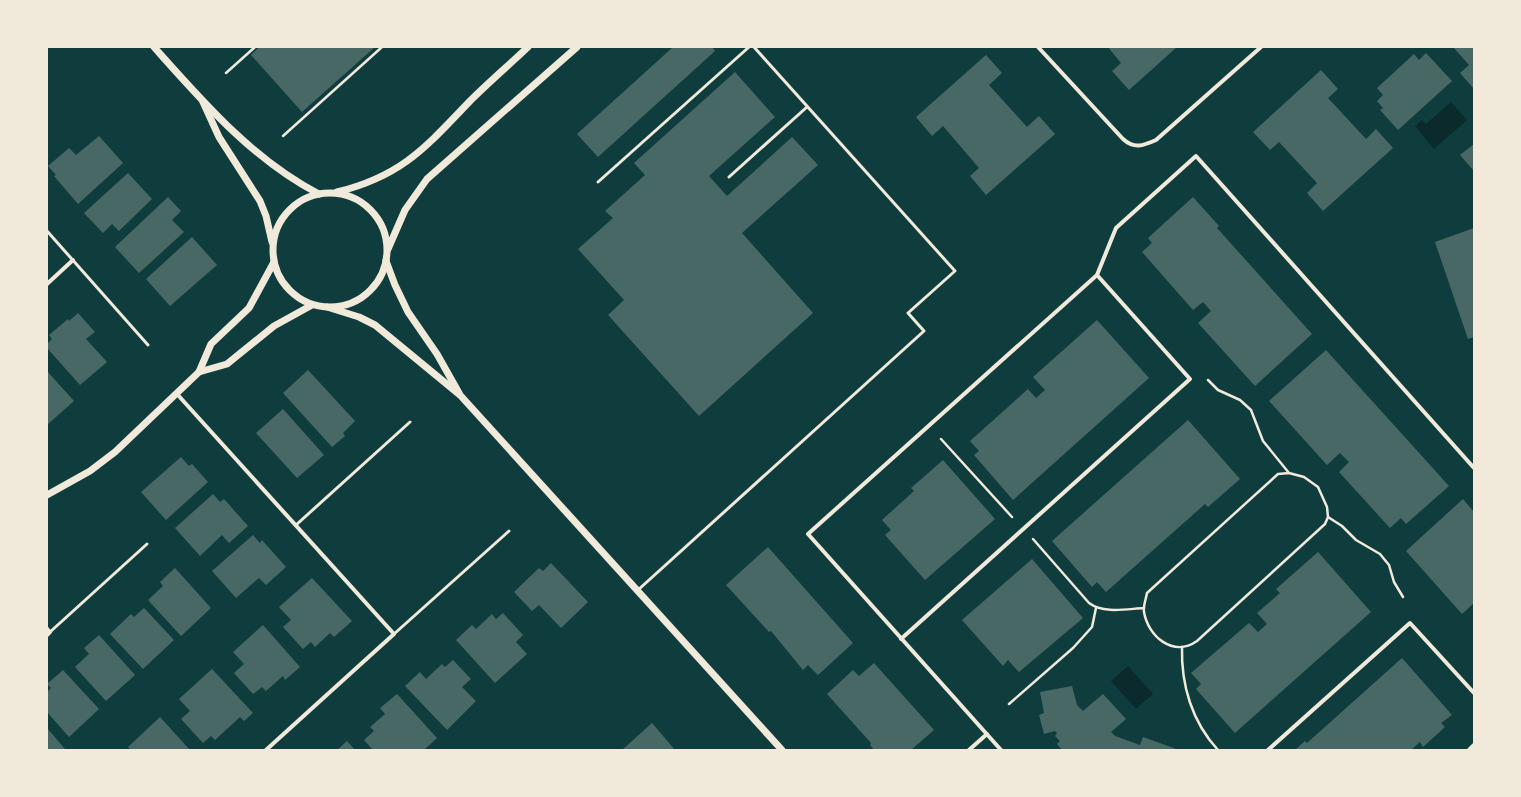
<svg xmlns="http://www.w3.org/2000/svg" width="1521" height="797" font-family="'Open Sans',sans-serif">
  <style>
    .water { fill: #0a2a2b }
    .building { fill: #486865 }
    .lines { fill: none; stroke-linecap: round; stroke-linejoin: round }
    .path { stroke: #f1e9da; stroke-width: 2.5 }
    .service { stroke: #f1e9da; stroke-width: 3 }
    .minor { stroke: #f1e9da; stroke-width: 4 }
    .tertiary { stroke: #f1e9da; stroke-width: 7 }
  </style>
  <rect width="100%" height="100%" fill="#0f3d3e"/>
  <g class="water">
    <polygon points="1451,102 1467,120 1434,149 1415,126 1422,120 1426,124"/>
    <polygon points="1128,666 1153,694 1136,709 1111,681"/>
  </g>
  <g class="building">
    <polygon points="259,47 375,47 302,112 251,55"/>
    <polygon points="673,47 712,47 715,51 598,157 577,134"/>
    <polygon points="1108,47 1177,47 1129,90 1112,71 1121,63"/>
    <polygon points="1453,47 1474,47 1474,89 1460,73 1469,65"/>
    <polygon points="1426,53 1452,81 1398,130 1380,110 1383,108 1377,101 1383,95 1377,88 1414,54 1419,60"/>
    <polygon points="986,55 1002,73 989,85 1027,127 1039,116 1055,134 986,195 970,176 979,168 943,126 932,136 916,117"/>
    <polygon points="1321,70 1338,89 1328,98 1366,139 1376,129 1393,148 1323,211 1307,193 1317,183 1279,142 1270,150 1253,132"/>
    <polygon points="735,72 775,117 709,176 727,196 792,137 818,165 742,233 813,313 699,416 608,315 624,300 578,249 613,218 605,211 645,175 634,163"/>
    <polygon points="99,136 123,163 78,204 54,176 56,175 48,166 69,148 76,155"/>
    <polygon points="1474,144 1474,171 1460,155"/>
    <polygon points="128,173 152,199 119,231 112,224 103,233 84,213"/>
    <polygon points="168,197 181,211 172,220 184,232 139,273 115,247"/>
    <polygon points="1193,197 1219,226 1217,228 1312,334 1255,386 1198,323 1211,311 1203,302 1193,310 1142,252 1152,243 1148,238"/>
    <polygon points="1474,228 1474,337 1468,339 1435,242"/>
    <polygon points="192,237 217,265 170,306 146,279"/>
    <polygon points="78,313 95,332 86,339 107,362 80,385 47,348 47,344 52,339 49,335 68,319 69,321"/>
    <polygon points="1097,320 1149,378 1013,500 974,455 979,451 970,441 1028,389 1036,398 1045,390 1033,377"/>
    <polygon points="1326,350 1449,486 1406,524 1401,518 1390,528 1339,472 1349,462 1340,453 1327,465 1269,401"/>
    <polygon points="308,370 355,421 343,433 345,436 332,447 283,393"/>
    <polygon points="47,371 74,401 47,425"/>
    <polygon points="283,409 324,455 297,478 256,433"/>
    <polygon points="1188,420 1240,479 1208,507 1205,504 1106,592 1097,582 1092,587 1052,541"/>
    <polygon points="181,457 189,466 192,464 208,482 166,520 141,492"/>
    <polygon points="943,460 995,519 925,580 885,535 891,530 882,520 914,491 911,488"/>
    <polygon points="213,494 220,502 224,499 248,526 229,543 222,535 200,556 175,528"/>
    <polygon points="1463,499 1474,512 1474,603 1462,614 1406,551"/>
    <polygon points="253,535 260,543 262,540 286,567 266,585 259,578 236,598 212,571"/>
    <polygon points="768,547 853,643 818,675 808,665 803,670 771,631 769,632 726,585"/>
    <polygon points="1318,552 1371,612 1235,733 1196,689 1201,684 1191,673 1249,623 1258,632 1267,624 1257,613 1280,593 1276,589"/>
    <polygon points="1032,559 1083,618 1019,672 1008,660 1003,666 962,620"/>
    <polygon points="551,563 588,602 561,628 539,605 532,611 514,592 539,568 543,571"/>
    <polygon points="175,568 211,608 181,636 148,600 163,586 160,582"/>
    <polygon points="312,578 352,621 334,637 330,633 315,647 311,642 303,649 283,627 291,620 279,607"/>
    <polygon points="144,608 174,640 143,669 110,634 131,614 134,617"/>
    <polygon points="503,613 523,635 516,642 527,654 495,683 456,640 472,625 476,629 492,614 496,619"/>
    <polygon points="263,625 300,667 285,680 283,676 266,691 262,687 253,694 234,673 244,664 233,652"/>
    <polygon points="99,635 135,675 106,701 75,667 89,654 84,648"/>
    <polygon points="1402,658 1452,715 1441,723 1445,727 1423,747 1420,742 1411,750 1295,750 1305,741 1307,743"/>
    <polygon points="453,660 471,679 462,687 476,701 447,730 405,686 420,672 426,679 442,664 445,667"/>
    <polygon points="874,663 934,730 911,750 874,750 870,745 871,743 827,694 853,670 859,676"/>
    <polygon points="212,669 253,713 244,721 240,717 215,740 211,736 203,743 181,719 190,711 179,699"/>
    <polygon points="63,670 99,709 69,737 47,712 47,692 51,688 47,684"/>
    <polygon points="1072,686 1077,705 1083,711 1103,694 1126,719 1111,732 1115,736 1140,745 1143,737 1179,750 1062,750 1057,744 1060,741 1055,736 1057,733 1055,731 1044,734 1039,715 1044,713 1040,692"/>
    <polygon points="397,694 437,738 424,750 373,750 364,740 374,731 370,727 385,714 380,708"/>
    <polygon points="160,717 190,750 131,750 128,747"/>
    <polygon points="652,723 675,750 622,750"/>
    <polygon points="47,728 65,749 64,750 47,750"/>
    <polygon points="347,741 355,750 337,750"/>
  </g>
  <g class="lines">
    <g class="path">
      <polyline points="226,73 255,47"/>
      <polyline points="283,136 382,47"/>
      <path d="M 1208,380 L 1218,390 L 1240,400 L 1251,410 L 1263,441 L 1289,473 L 1304,477 L 1318,487 L 1327,507 L 1328,517 L 1325,524 L 1197,641 C 1173,658 1148,636 1144,612 C 1143,606 1146,599 1147,593 L 1278,474 L 1289,473"/>
      <polyline points="941,439 1012,517"/>
      <polyline points="1328,517 1342,526 1356,540 1380,554 1389,565 1394,582 1403,597"/>
      <path d="M 1033,539 L 1089,603 C 1104,614 1126,609 1144,608"/>
      <path d="M 1182,647 C 1181,685 1192,722 1218,750"/>
      <polyline points="1009,704 1073,648 1092,627 1096,608"/>
    </g>
    <g class="service">
      <polyline points="729,177 807,107"/>
      <polyline points="598,182 749,47"/>
      <polyline points="47,231 148,345"/>
      <polyline points="296,525 410,422"/>
      <polyline points="638,590 924,331 908,313 955,271 754,47"/>
      <polyline points="47,628 50,632 147,544"/>
      <polyline points="394,634 509,531"/>
    </g>
    <g class="minor">
      <path d="M 1038,47 L 1123,139 C 1134,149 1143,146 1156,140 L 1261,47"/>
      <polyline points="47,284 73,260"/>
      <polyline points="177,394 394,634 266,750"/>
      <polyline points="47,635 50,632"/>
      <polyline points="901,639 1190,379 1097,275"/>
      <polyline points="969,750 987,734"/>
      <polyline points="1001,750 808,534 1097,275 1116,228 1196,156 1474,468"/>
      <polyline points="1268,750 1410,623 1474,693"/>
      <polyline points="1469,750 1474,745"/>
    </g>
    <g class="tertiary">
      <path d="M 154,47 C 203,102 253,160 319,194"/>
      <polyline points="203,102 219,137 260,201 266,216 272,242"/>
      <path d="M 337,192 C 402,176 426,147 470,101 C 489,82 509,65 528,47"/>
      <circle cx="330" cy="250" r="57"/>
      <polyline points="388,249 405,210 427,179 577,47"/>
      <polyline points="386,261 395,285 408,312 437,354 459,393"/>
      <polyline points="327,307 359,317 375,325 460,395 782,750"/>
      <polyline points="199,372 227,364 274,326 312,305"/>
      <polyline points="47,495 90,471 115,452 199,372 211,344 249,308 274,262"/>
    </g>
  </g>
  <rect width="1521" height="797" fill="none" stroke="#f1e9da" stroke-width="96"/>
</svg>
